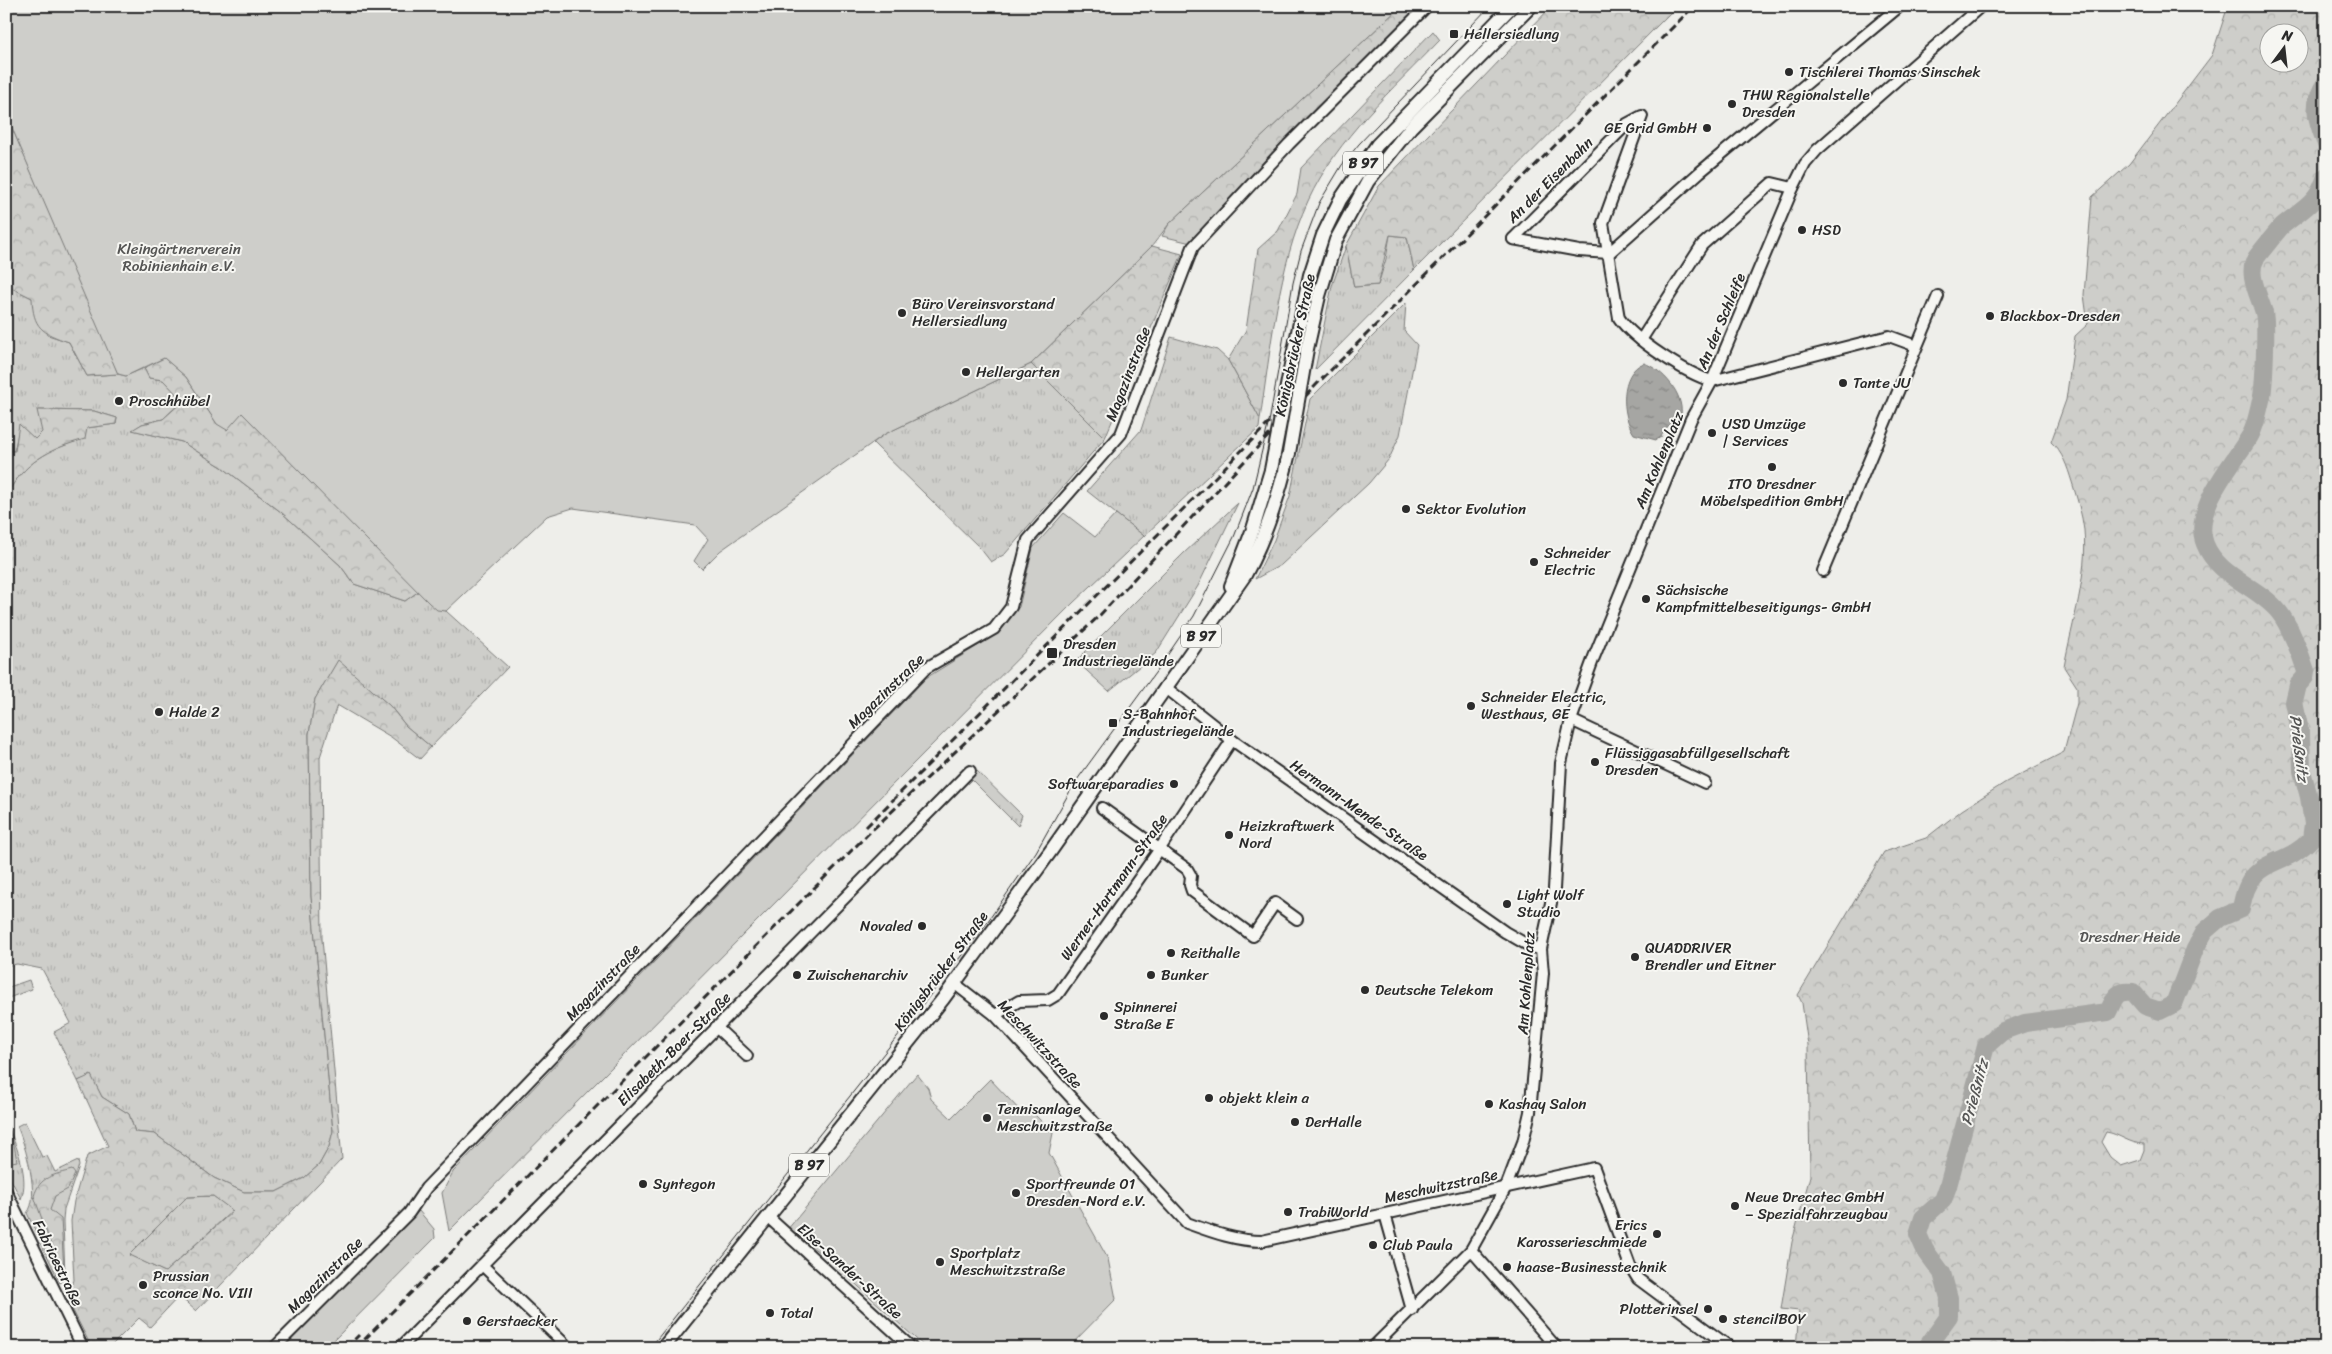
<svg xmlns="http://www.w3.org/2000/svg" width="2332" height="1354" font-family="Sriracha,sans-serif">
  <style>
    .grass { fill: url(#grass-tufts); stroke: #7c7c7a }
    .forest { fill: url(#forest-crowns); stroke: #7c7c7a; fill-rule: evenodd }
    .garden { fill: #cececa; stroke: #7c7c7a }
    .water { fill: url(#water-ripples); stroke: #757573 }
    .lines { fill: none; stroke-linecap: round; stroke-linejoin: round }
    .river { stroke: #a6a6a3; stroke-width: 18 }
    .minor-casing { stroke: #2b2b2b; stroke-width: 14 }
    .major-casing { stroke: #2b2b2b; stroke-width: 16 }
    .minor { stroke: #f6f6f2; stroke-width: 10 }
    .major { stroke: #f6f6f2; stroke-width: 12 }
    .tram { stroke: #2b2b2b; stroke-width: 1 }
    .rail { stroke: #2b2b2b; stroke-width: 3; stroke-dasharray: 8 4; stroke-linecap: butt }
    .major-bridge-casing { stroke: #2b2b2b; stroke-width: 16; stroke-linecap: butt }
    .major-bridge { stroke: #f6f6f2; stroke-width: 12 }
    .poi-dot { fill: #2b2b2b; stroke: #f6f6f2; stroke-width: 2 }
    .labels { text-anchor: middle; stroke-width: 4; stroke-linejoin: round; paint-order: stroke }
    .shield { fill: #f6f6f2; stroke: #686867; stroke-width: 1 }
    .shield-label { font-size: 14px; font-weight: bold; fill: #2b2b2b }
    .poi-label { font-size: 15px; fill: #2b2b2b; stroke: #f6f6f2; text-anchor: start }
    .street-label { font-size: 15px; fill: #2b2b2b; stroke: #f6f6f2 }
    .park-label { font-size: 15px; fill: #545453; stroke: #f6f6f2 }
    .water-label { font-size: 16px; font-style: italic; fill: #565655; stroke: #f6f6f2 }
  </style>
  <defs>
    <pattern id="grass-tufts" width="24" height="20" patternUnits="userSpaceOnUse" patternTransform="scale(1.25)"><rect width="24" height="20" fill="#cececa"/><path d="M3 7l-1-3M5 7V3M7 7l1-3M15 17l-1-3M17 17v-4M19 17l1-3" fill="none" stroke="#b1b1ae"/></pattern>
    <pattern id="forest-crowns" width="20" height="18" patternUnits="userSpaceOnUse" patternTransform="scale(1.25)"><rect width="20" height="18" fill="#cececa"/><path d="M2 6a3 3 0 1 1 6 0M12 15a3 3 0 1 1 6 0" fill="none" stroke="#b1b1ae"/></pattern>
    <pattern id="water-ripples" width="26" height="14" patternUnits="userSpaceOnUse" patternTransform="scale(1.25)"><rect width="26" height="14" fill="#a6a6a3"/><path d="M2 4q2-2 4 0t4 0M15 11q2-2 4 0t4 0" fill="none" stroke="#878785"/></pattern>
  </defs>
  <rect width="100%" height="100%" fill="#eeeeea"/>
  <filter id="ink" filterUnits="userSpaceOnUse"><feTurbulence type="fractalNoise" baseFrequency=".02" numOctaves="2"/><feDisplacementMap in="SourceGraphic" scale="10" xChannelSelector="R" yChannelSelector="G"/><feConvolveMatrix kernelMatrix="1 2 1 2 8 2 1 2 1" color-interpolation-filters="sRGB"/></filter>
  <g filter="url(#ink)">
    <g class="grass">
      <polygon points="1390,235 1407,237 1414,270 1315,370 1332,286 1346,246 1354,287 1378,285 1386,259"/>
      <path d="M 6,285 L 32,298 L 48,335 L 69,342 L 87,376 L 118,374 L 126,376 L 144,368 L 149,378 L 163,380 L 183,400 L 163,419 L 142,424 L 133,430 L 182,442 L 222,467 L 281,512 L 340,565 L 354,584 L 405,601 L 419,591 C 428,602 434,607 446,611 L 508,667 L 431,747 L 406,726 L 390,706 L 338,661 L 315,699 L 309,734 L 311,896 L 333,1131 L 329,1147 L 319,1165 L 304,1178 L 276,1192 L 244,1192 L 214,1178 L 155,1134 L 135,1132 L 129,1114 L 102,1097 L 91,1076 L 78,1081 L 54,1032 L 71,1023 L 42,969 L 17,964 L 6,966 L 6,496 C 24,462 49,449 84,439 L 87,428 L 116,424 L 117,418 L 94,411 L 38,410 L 43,431 L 35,440 L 20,425 L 14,451 L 6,451 L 6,427 L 11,418 L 6,415 Z"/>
      <polygon points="1406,303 1404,331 1417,345 1400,435 1389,459 1369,483 1281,565 1255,579 1274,540 1290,496 1310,399"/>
      <polygon points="1171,337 1217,350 1228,360 1260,419 1259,428 1144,536 1087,491 1141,430"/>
      <polygon points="1031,364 1105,438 1005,554 991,562 980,548 873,443 885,434"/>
      <polygon points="1238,503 1198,586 1156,653 1109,691 1076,661 1184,553"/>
      <polygon points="971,765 1022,815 1018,826 964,772"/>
      <path d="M 25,1122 L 42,1157 L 47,1156 L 55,1172 L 78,1161 L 79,1166 L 64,1209 L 63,1221 L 65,1276 L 63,1281 L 60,1283 L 27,1213 C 41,1198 25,1144 17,1126 Z"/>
      <path d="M 7,1124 C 16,1145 30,1177 21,1199 L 6,1170 Z"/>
      <polygon points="213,1196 233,1210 165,1272 128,1255 187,1197"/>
    </g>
    <g class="forest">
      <polygon points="1401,6 1423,6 1191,243 1162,236 1169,224"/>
      <polygon points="1552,6 1677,6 1414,270 1407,237 1390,235 1378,285 1354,287 1346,246 1379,186"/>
      <path d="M 2228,6 L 2326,6 L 2326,1348 L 1796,1348 L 1799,1311 L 1781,1309 L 1792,1242 L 1810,1176 L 1808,1045 L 1802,1003 L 1798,995 L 1884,852 L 1926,838 L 1962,810 L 2006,782 L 2064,752 L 2077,703 L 2077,687 L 2064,667 C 2072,623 2088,575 2084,530 C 2082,514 2077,498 2072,482 C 2067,466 2063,453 2051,442 L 2066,400 L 2075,336 L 2088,324 L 2084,295 L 2092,197 L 2129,164 L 2212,55 ZM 2270,32 L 2300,32 L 2300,62 L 2270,62 ZM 2106,1132 C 2120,1134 2129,1144 2144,1144 L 2144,1150 L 2140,1160 L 2121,1166 L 2110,1157 L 2101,1142 Z"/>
      <path d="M 1433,31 L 1440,40 C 1393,89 1337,138 1308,201 C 1278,266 1271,348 1260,419 L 1228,360 L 1246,330 L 1258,249 L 1278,231 L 1297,194 L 1301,168 Z"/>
      <path d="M 6,114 L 109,350 L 118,374 L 87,376 L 69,342 C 42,333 33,328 32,298 L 6,285 Z"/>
      <polygon points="1152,246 1182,254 1105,438 1031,364"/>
      <polygon points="164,358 186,377 217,424 242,413 419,591 405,601 354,584 340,565 281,512 222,467 182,442 132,430 142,424 163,419 183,401 163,380 149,378 144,368"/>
      <path d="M 37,410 L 94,411 L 117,418 L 116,424 L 87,428 L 85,439 C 49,449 24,462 6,496 L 6,451 L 15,451 L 19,424 L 35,439 L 42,432 Z"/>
      <path d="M 338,660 L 390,706 L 406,726 L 431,747 L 420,759 L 391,737 L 337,705 L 320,757 L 322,939 L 342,1159 L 196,1311 L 179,1296 L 150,1327 L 139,1318 L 109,1348 L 92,1348 L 67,1299 L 74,1280 L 71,1221 L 74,1201 L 87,1156 L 108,1146 L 78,1081 L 91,1075 L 102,1097 L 129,1114 L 135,1132 L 155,1134 L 214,1178 L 244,1192 L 276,1192 L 304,1178 L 319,1165 L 329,1147 L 333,1131 L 311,896 L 309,734 L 315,699 ZM 213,1196 L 233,1211 L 165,1272 L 129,1255 L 187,1197 Z"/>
      <polygon points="29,980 32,989 6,999 6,988"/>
      <polygon points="7,1126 14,1145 17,1161 12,1162 7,1156"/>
      <path d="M 72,1170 L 75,1174 L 68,1189 L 55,1196 L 50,1210 L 61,1219 L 64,1271 L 61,1274 L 34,1196 C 40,1176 54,1175 72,1170 Z"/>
    </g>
    <g class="garden">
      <polygon points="6,6 1401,6 1169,224 1152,246 1031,364 885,434 720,551 702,569 694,561 708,539 695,525 573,508 547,516 446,611 437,610 429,603 242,413 227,430 217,424 186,377 164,358 126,376 118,374 6,114"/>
      <polygon points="1064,513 1095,537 1116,514 1144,536 1073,603 449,1231 442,1193 453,1172 926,678 995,635 1019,607 1033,548"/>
      <polygon points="917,1074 928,1088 931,1099 951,1118 990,1079 1024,1115 1030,1110 1053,1133 1049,1153 1108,1259 1116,1299 1068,1348 926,1348 825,1256 787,1230"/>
      <polygon points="419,1211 434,1229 435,1238 326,1348 282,1348"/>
    </g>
    <path class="water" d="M 1644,363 C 1663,370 1684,394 1681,415 C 1673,423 1665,426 1661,437 L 1656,440 L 1634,434 C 1621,415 1619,372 1644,363 Z"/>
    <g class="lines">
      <g class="river">
        <path d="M 2326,82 C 2310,106 2317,120 2326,144"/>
        <path d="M 1926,1348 L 1949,1316 L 1949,1298 L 1942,1273 L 1925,1250 L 1918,1234 L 1923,1218 L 1943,1200 L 1948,1186 L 1986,1046 L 2003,1031 L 2025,1023 L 2108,1012 C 2115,998 2115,990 2133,992 L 2145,1006 L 2160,1011 L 2174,1004 L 2195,949 L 2205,931 L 2220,918 L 2241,909 C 2250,853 2282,871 2311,839 L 2313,824 L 2309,797 L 2302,771 L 2301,736 L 2294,702 L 2298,685 L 2305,677 L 2306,671 C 2301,655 2289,624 2279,612 C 2258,586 2218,577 2205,544 C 2191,510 2233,464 2250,436 C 2256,426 2259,408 2262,396 C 2264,385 2267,324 2264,313 C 2260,297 2246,274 2256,258 C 2259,254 2278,230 2282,226 C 2302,209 2318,204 2326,176"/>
      </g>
      <g class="minor-casing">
        <g id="minor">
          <path d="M 1513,239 L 1627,124 L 1642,116 L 1603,223 L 1619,318 C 1634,340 1687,374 1712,381"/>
          <polyline points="1513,239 1579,251 1609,253 1700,172 1900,6"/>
          <polyline points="1641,340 1702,245 1772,183 1793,188"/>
          <polyline points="1712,381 1889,336 1916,346"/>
          <polyline points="1823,571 1938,296"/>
          <polyline points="1165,687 1232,740 1505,932 1531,947 1541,949"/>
          <polyline points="1571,720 1705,783"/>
          <polyline points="1102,808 1187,869 1191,876 1190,885 1192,891 1253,936 1275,903 1297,919"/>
          <path d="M 954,983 L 995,1015 L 1187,1223 C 1212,1232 1236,1241 1262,1241 L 1594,1168 L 1630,1266 L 1638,1279 L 1731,1348"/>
          <polyline points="995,1015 1019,1001 1048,1000 1058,994 1159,850 1232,740"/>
          <polyline points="716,1027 747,1056"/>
          <polyline points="6,1191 83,1348"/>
          <polyline points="1385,1214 1412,1310"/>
          <polyline points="768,1217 912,1348"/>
          <polyline points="1471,1250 1557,1348"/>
          <polyline points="482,1265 569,1348"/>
          <polyline points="274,1348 409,1213 426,1188 926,668 994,629 1011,607 1028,540 1121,434 1193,247 1289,144 1427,6"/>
          <polyline points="400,1348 970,771"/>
          <polyline points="1372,1348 1471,1250 1506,1187 1523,1142 1530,1112 1543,973 1541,949 1554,889 1561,763 1571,720 1594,657 1691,419 1712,381 1793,188 1805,164 1817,150 1981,6"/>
        </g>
      </g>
      <g class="major-casing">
        <g id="major">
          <polyline points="1307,349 1319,296 1336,240 1368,181 1411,127 1531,6"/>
          <polyline points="1291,365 1310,275 1323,235 1340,200 1377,145 1512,6"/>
          <polyline points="1231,586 1253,529 1271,470"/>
          <path d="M 663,1348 L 943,999 L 1050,852 L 1245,575 C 1266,536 1279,496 1289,453"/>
        </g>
      </g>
      <use href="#minor" class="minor"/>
      <use href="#major" class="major"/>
      <polyline class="tram" points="650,1348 981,931 1036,852 1074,784 1158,669 1194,616 1234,537 1253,488 1270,417 1293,283 1301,251 1319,203 1342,165 1359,144 1490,6"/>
      <g class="rail">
        <polyline points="866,827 1293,399"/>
        <polyline points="346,1348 359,1335"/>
        <polyline points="356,1348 868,834 1100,615 1317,384 1694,6"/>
      </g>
      <g class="major-bridge-casing">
        <g id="major-bridge">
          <polyline points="1289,453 1307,349"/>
          <polyline points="1271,470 1291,365"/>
        </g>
      </g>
      <use href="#major-bridge" class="major-bridge"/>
    </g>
  </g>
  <g class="poi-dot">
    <rect x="1449" y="29" width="10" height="10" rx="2.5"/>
    <circle cx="1789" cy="72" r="5"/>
    <circle cx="1732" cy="104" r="5"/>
    <circle cx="1707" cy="128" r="5"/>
    <circle cx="1802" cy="230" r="5"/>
    <circle cx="902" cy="313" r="5"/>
    <circle cx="1990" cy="316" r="5"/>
    <circle cx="966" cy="372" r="5"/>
    <circle cx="1843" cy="383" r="5"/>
    <circle cx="119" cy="401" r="5"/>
    <circle cx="1712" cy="433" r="5"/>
    <circle cx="1772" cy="467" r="5"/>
    <circle cx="1406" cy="509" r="5"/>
    <circle cx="1534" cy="562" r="5"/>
    <circle cx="1646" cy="599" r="5"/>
    <rect x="1046" y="647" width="12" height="12" rx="2.5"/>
    <circle cx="1471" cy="706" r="5"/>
    <circle cx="159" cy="712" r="5"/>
    <rect x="1108" y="718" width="10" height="10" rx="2.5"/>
    <circle cx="1595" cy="762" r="5"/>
    <circle cx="1174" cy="784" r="5"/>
    <circle cx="1229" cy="835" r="5"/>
    <circle cx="1507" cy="904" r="5"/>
    <circle cx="922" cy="926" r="5"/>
    <circle cx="1171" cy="953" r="5"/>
    <circle cx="1635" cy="957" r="5"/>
    <circle cx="797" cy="975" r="5"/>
    <circle cx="1151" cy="975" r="5"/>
    <circle cx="1365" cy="990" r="5"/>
    <circle cx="1104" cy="1016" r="5"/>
    <circle cx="1209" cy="1098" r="5"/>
    <circle cx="1489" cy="1104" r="5"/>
    <circle cx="987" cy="1118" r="5"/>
    <circle cx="1295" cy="1122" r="5"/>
    <circle cx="643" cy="1184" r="5"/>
    <circle cx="1016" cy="1193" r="5"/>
    <circle cx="1735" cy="1206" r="5"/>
    <circle cx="1288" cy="1212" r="5"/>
    <circle cx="1657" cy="1234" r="5"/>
    <circle cx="1373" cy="1245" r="5"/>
    <circle cx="940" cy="1262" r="5"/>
    <circle cx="1507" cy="1267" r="5"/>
    <circle cx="143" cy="1285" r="5"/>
    <circle cx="1708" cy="1309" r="5"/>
    <circle cx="770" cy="1313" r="5"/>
    <circle cx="1723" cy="1319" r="5"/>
    <circle cx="467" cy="1321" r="5"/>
  </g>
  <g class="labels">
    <g class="shield">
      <rect x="1343" y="151.5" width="40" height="23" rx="4"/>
      <rect x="1181" y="624.5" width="40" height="23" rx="4"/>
      <rect x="789" y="1153.5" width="40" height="23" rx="4"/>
    </g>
    <g class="shield-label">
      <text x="1363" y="168">B 97</text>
      <text x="1201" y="641">B 97</text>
      <text x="809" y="1170">B 97</text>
    </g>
    <g class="poi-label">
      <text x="1464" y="39">Hellersiedlung</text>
      <text x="1799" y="77">Tischlerei Thomas Sinschek</text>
      <text x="1742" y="100">THW Regionalstelle<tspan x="1742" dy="17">Dresden</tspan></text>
      <text x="1697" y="133" text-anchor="end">GE Grid GmbH</text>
      <text x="1812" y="235">HSD</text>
      <text x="912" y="309">Büro Vereinsvorstand<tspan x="912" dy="17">Hellersiedlung</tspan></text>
      <text x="2000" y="321">Blackbox-Dresden</text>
      <text x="976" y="377">Hellergarten</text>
      <text x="1853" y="388">Tante JU</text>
      <text x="129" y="406">Proschhübel</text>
      <text x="1722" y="429">USD Umzüge<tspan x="1722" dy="17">| Services</tspan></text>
      <text x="1772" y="489" text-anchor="middle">ITO Dresdner<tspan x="1772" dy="17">Möbelspedition GmbH</tspan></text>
      <text x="1416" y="514">Sektor Evolution</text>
      <text x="1544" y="558">Schneider<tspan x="1544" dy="17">Electric</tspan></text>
      <text x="1656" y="595">Sächsische<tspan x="1656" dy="17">Kampfmittelbeseitigungs- GmbH</tspan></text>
      <text x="1063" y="649">Dresden<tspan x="1063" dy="17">Industriegelände</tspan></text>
      <text x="1481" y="702">Schneider Electric,<tspan x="1481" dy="17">Westhaus, GE</tspan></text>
      <text x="169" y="717">Halde 2</text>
      <text x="1123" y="719">S-Bahnhof<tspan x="1123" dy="17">Industriegelände</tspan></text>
      <text x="1605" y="758">Flüssiggasabfüllgesellschaft<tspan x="1605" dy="17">Dresden</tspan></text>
      <text x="1164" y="789" text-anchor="end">Softwareparadies</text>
      <text x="1239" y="831">Heizkraftwerk<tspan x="1239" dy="17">Nord</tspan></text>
      <text x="1517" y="900">Light Wolf<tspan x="1517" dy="17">Studio</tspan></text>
      <text x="912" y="931" text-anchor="end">Novaled</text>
      <text x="1645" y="953">QUADDRIVER<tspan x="1645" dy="17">Brendler und Eitner</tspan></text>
      <text x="1181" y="958">Reithalle</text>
      <text x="807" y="980">Zwischenarchiv</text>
      <text x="1161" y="980">Bunker</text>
      <text x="1375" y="995">Deutsche Telekom</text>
      <text x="1114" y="1012">Spinnerei<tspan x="1114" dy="17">Straße E</tspan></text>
      <text x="1219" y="1103">objekt klein a</text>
      <text x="1499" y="1109">Kashay Salon</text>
      <text x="997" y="1114">Tennisanlage<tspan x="997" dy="17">Meschwitzstraße</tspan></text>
      <text x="1305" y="1127">DerHalle</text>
      <text x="653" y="1189">Syntegon</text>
      <text x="1026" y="1189">Sportfreunde 01<tspan x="1026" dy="17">Dresden-Nord e.V.</tspan></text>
      <text x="1745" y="1202">Neue Drecatec GmbH<tspan x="1745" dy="17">– Spezialfahrzeugbau</tspan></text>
      <text x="1298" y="1217">TrabiWorld</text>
      <text x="1647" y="1230" text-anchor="end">Erics<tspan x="1647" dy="17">Karosserieschmiede</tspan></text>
      <text x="1383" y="1250">Club Paula</text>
      <text x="950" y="1258">Sportplatz<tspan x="950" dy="17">Meschwitzstraße</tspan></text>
      <text x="1517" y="1272">haase-Businesstechnik</text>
      <text x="153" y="1281">Prussian<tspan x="153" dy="17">sconce No. VIII</tspan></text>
      <text x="1698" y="1314" text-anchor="end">Plotterinsel</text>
      <text x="780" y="1318">Total</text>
      <text x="1733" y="1324">stencilBOY</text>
      <text x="477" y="1326">Gerstaecker</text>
    </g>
    <g class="street-label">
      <text transform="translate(1550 180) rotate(-45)" y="5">An der Eisenbahn</text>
      <text transform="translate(1721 321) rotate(-67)" y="5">An der Schleife</text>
      <text transform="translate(1295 345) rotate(-78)" y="5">Königsbrücker Straße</text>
      <text transform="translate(1128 374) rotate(-69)" y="5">Magazinstraße</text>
      <text transform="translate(1659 460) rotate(-67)" y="5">Am Kohlenplatz</text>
      <text transform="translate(886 691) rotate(-44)" y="5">Magazinstraße</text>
      <text transform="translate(1359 810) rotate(35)" y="5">Hermann-Mende-Straße</text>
      <text transform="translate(1114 887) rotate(-55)" y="5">Werner-Hartmann-Straße</text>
      <text transform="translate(941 971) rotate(-53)" y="5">Königsbrücker Straße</text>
      <text transform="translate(603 982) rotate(-46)" y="5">Magazinstraße</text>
      <text transform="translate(1526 983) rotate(-86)" y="5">Am Kohlenplatz</text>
      <text transform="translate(1040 1044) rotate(47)" y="5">Meschwitzstraße</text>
      <text transform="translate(674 1049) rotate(-45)" y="5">Elisabeth-Boer-Straße</text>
      <text transform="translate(1441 1186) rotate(-12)" y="5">Meschwitzstraße</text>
      <text transform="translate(58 1263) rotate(64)" y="5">Fabricestraße</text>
      <text transform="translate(850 1271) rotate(42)" y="5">Else-Sander-Straße</text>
      <text transform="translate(325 1275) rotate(-45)" y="5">Magazinstraße</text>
    </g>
    <g class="park-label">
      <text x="179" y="254">Kleingärtnerverein<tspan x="179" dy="17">Robinienhain e.V.</tspan></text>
      <text x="2130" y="942">Dresdner Heide</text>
    </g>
    <g class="water-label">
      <text transform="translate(2300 748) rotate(83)" y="6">Prießnitz</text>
      <text transform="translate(1974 1092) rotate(-75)" y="6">Prießnitz</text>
    </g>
  </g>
  <rect width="2332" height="1354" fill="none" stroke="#f6f6f2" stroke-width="25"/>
  <rect x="12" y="12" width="2307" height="1329" fill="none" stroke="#2b2b2b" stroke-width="2" filter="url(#ink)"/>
  <g transform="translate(2284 48) rotate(15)"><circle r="24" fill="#f6f6f2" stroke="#a5a5a2"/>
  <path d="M0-4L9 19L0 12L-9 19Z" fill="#2b2b2b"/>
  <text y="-8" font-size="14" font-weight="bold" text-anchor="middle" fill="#2b2b2b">N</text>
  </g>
</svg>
